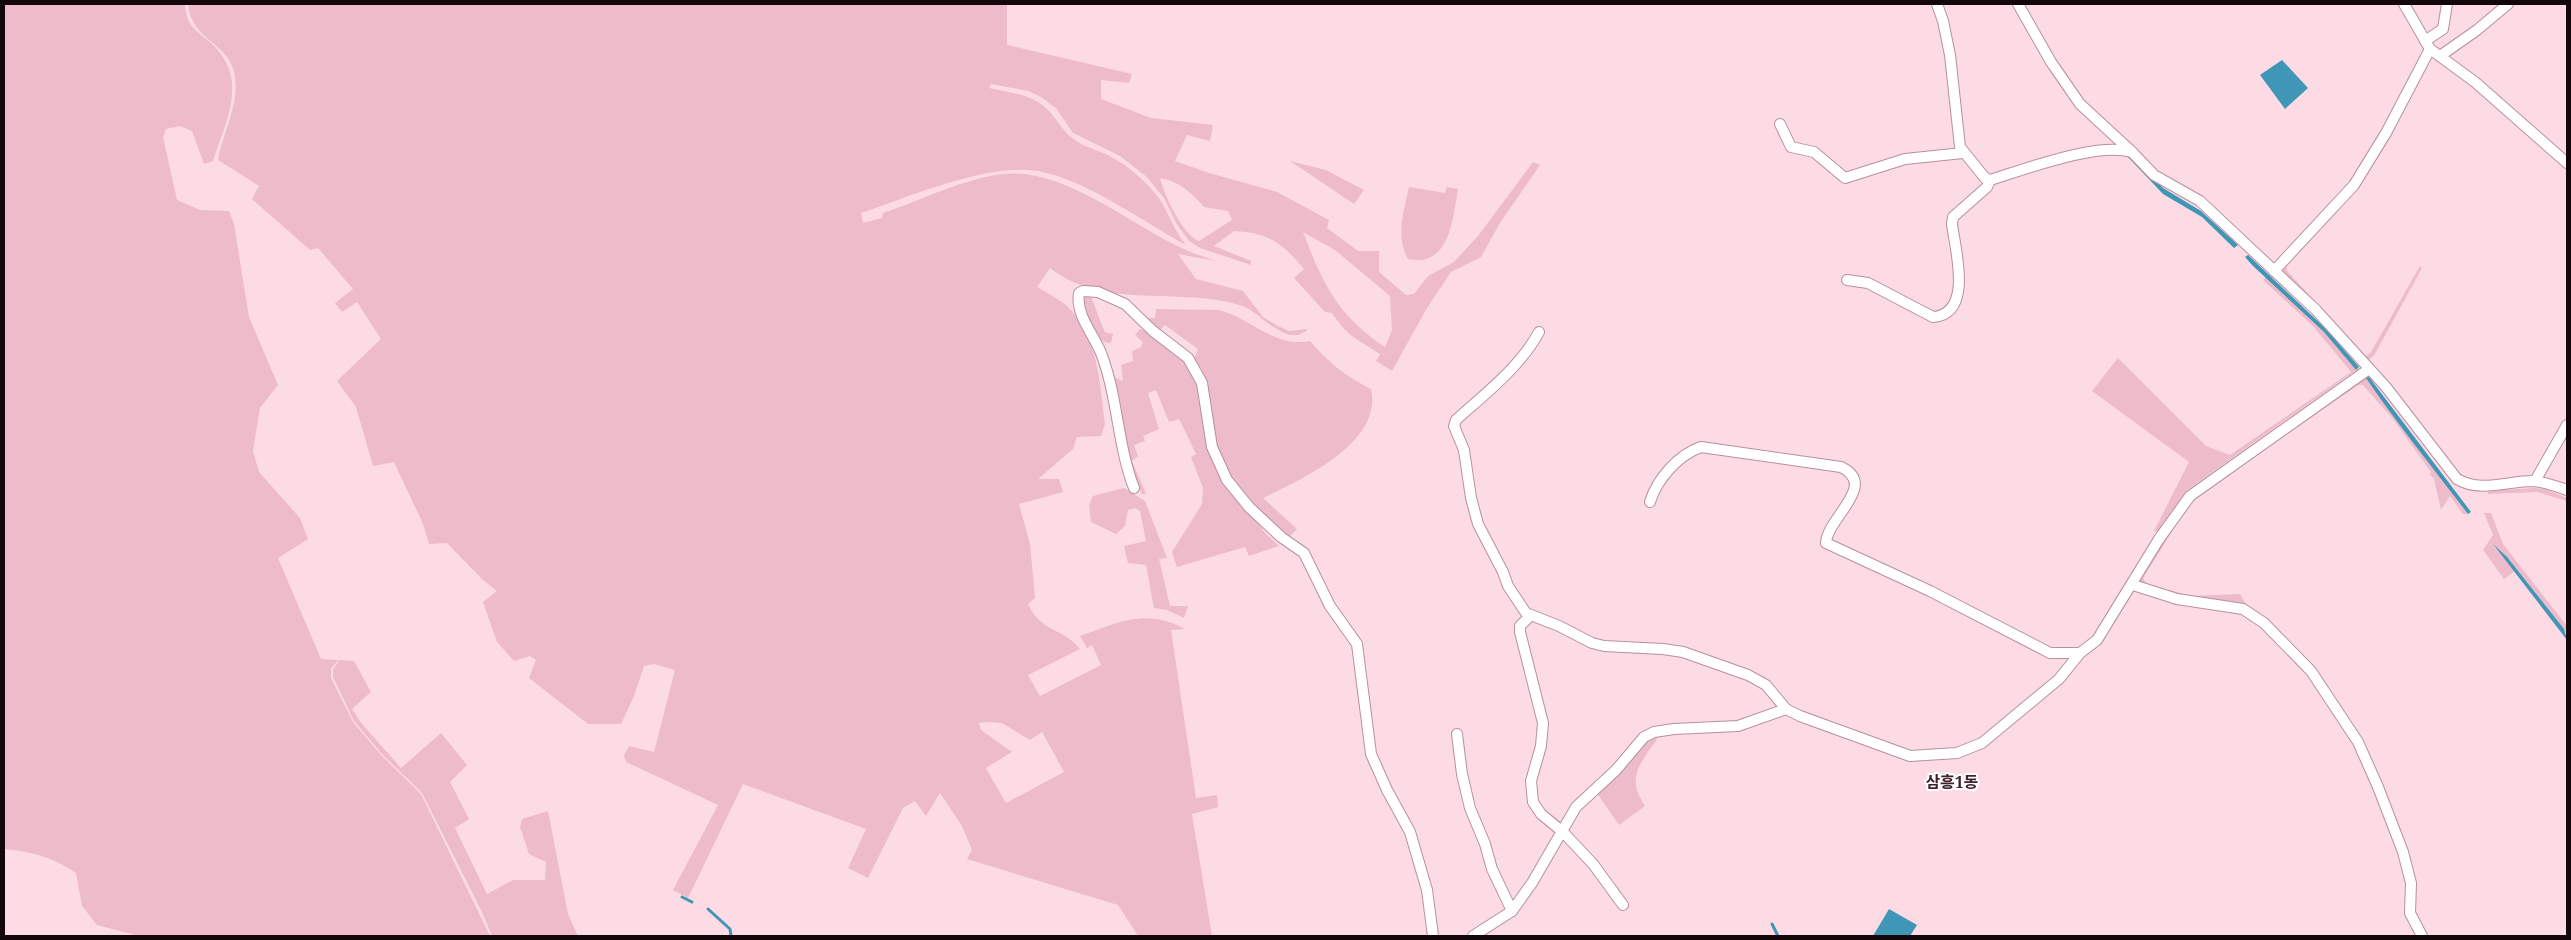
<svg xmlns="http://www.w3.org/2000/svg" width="2571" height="940" font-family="'Noto Serif','Noto Sans KR',serif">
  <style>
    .green { fill: #edbbc9; fill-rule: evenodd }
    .water { fill: #4096b6 }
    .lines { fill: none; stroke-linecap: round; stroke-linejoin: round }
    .stream { stroke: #4096b6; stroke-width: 3 }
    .minor-casing { stroke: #b7909b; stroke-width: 12 }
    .minor { stroke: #fff; stroke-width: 10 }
    .labels { text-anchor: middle; stroke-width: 4; stroke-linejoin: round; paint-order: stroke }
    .quarter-label { font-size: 16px; font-weight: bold; fill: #41222c; stroke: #fff }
  </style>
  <rect width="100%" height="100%" fill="#fddbe4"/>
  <g class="green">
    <path d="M 4,4 L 185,4 C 187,28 195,29 211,43 C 250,79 226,120 213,161 L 204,164 L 192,131 L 180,126 L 166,129 L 163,137 L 177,200 L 200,210 L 229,211 L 234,224 L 249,317 L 278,385 L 260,408 L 253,451 L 259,472 L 300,518 L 308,539 L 278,558 L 321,659 L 338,660 L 331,669 L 331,678 L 353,722 L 381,755 L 421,794 L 490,936 L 139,936 L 97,925 L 82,906 L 76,873 C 55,858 30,851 4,849 Z"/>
    <path d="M 188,4 L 1007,4 L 1007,45 L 1132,74 L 1129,83 L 1101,80 L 1101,99 L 1151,118 L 1213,125 L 1210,141 L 1187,135 L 1175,161 L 1209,173 L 1277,192 L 1329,220 L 1327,228 L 1358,251 L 1379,251 L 1379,272 L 1406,295 L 1414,294 L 1428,276 L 1454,262 L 1478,236 L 1533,162 L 1540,165 L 1500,223 L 1481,257 L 1451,272 L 1427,308 L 1392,371 L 1376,361 L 1380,354 C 1356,338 1349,338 1332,313 L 1325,312 L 1294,278 L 1304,269 C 1281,242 1269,233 1234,231 L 1214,246 L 1251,261 L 1251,265 L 1200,248 L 1189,241 L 1176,223 L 1164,198 L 1147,177 L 1120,156 L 1073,133 L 1056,108 L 1041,97 L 1028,91 L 991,84 L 989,88 C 1011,93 1033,94 1049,111 C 1059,122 1065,135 1078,142 C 1089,149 1102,151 1113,158 C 1128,166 1143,179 1154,192 C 1168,207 1172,229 1186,245 C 1143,222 1077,173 1029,170 C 980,166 908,197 861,213 L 863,223 L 882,218 L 883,213 C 922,200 962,179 1003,174 C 1064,167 1130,225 1184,249 C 1194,254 1205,257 1216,261 L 1178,254 L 1196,279 L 1243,291 L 1263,317 L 1278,326 L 1289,331 L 1308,329 C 1289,349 1262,315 1245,307 C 1239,305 1230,302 1223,301 C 1165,290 1100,307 1050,268 L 1037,287 C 1045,292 1061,300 1068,307 C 1098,335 1100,386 1105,424 L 1101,436 L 1077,437 L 1073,449 L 1038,479 L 1059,479 L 1063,492 L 1019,504 L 1030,544 L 1035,598 L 1028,604 C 1041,633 1063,627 1080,649 L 1028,675 L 1040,696 L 1101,665 L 1092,645 L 1087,648 L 1080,636 C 1119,622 1146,608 1185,629 L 1171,630 L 1196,798 L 1217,795 L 1218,807 L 1192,814 L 1212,936 L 1138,936 L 1118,905 L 967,859 L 972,850 L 962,826 L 940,793 L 926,816 L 915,801 L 903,808 L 868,878 L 848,868 L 866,829 L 743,784 L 688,898 L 673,890 L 718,805 L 626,762 L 624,755 L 629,746 L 654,752 L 675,670 L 654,664 L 644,666 L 634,696 L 621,724 L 588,724 L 529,678 L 536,660 L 530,656 L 514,661 L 497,642 L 483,602 L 497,591 L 482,579 L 447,543 L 429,544 L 423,524 L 394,462 L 373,466 L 356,407 L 337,381 L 381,339 L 357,302 L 342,312 L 335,303 L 353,289 L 318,248 L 310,250 L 252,199 L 259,186 L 218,160 C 223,132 239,106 235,76 C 230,42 191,41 188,4 ZM 1160,178 C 1179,181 1192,193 1204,207 L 1228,211 L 1232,220 L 1199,241 C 1183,236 1164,194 1160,178 ZM 1303,232 L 1335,250 L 1390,296 L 1392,330 L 1385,347 C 1337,315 1323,284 1303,232 ZM 990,722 L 1002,723 L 1030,740 L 1042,732 L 1064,772 L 1006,803 L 986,768 L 1012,752 L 981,730 L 979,723 Z"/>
    <polygon points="1290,161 1326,170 1364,190 1354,204"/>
    <path d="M 1409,187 L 1445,193 L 1447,187 L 1458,189 C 1453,218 1450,268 1408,259 C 1395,236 1404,211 1409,187 Z"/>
    <polygon points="2285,264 2288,272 2366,356 2371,352 2420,266 2422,268 2375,354 2366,363 2280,272"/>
    <polygon points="2266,277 2324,332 2356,370 2187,490 2160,532 2154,531 2189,462 2092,391 2118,358 2206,446 2230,455 2351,372 2313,326 2263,280"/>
    <path d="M 1084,294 L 1089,294 C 1095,303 1099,320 1105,332 L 1113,334 L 1111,343 C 1093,344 1081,309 1084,294 Z"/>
    <path d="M 1156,309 L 1219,310 C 1251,318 1274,348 1310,341 C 1330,364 1344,375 1371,389 C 1383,443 1302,479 1263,498 L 1297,529 L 1290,536 C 1261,513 1230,491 1218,454 C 1210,431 1212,405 1206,381 L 1202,370 L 1194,359 L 1198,349 L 1165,325 L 1159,331 L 1146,318 L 1155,318 Z"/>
    <polygon points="1140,329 1147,331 1188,362 1197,377 1208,448 1265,533 1279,546 1249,556 1245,547 1177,567 1172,552 1202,504 1203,488 1191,457 1196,454 1179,419 1169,422 1156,390 1148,393 1159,429 1143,436 1145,441 1134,445 1138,456 1132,461 1146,494 1142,494 1130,468 1113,377 1123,381 1121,365 1133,361 1132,351 1141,347 1143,342 1135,335"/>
    <polygon points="2363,378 2366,378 2468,514 2463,514 2450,496 2441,510 2434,479 2430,474 2431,472 2393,419 2363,385 2358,385 2197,497 2180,519 2143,578 2147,584 2191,596 2240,594 2250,611 2191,598 2141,583 2140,579 2185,505"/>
    <polygon points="1124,488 1145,501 1167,558 1159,559 1170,606 1188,606 1184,618 1167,610 1154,608 1146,565 1128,563 1124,546 1146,541 1140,511 1135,508 1128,510 1125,526 1116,534 1091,522 1089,505 1093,496"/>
    <polygon points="2535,488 2545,489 2567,498 2567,501 2537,492 2488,494 2488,491"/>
    <polygon points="2484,513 2491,513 2503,544 2567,626 2567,634 2507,557 2493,545 2515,571 2504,579 2483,550 2493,535"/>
    <polygon points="339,660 354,661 371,692 352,709 362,724 401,768 441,733 467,765 450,782 469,819 455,828 487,894 513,880 545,880 546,862 529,854 520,827 522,819 548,811 568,914 578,936 492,936 482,912 422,793 382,754 354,721 333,677 333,670"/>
    <path d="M 1657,736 C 1657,742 1654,743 1650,749 C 1634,772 1630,783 1645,806 L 1619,825 L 1597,793 L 1643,743 Z"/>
  </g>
  <g class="water">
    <polygon points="2282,60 2308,88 2285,109 2260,75"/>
    <polygon points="2128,157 2132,157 2163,188 2201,211 2238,245 2234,248 2202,217 2163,194"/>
    <polygon points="2248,255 2326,329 2359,367 2356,370 2324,332 2253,266 2245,257"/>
    <path d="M 2369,377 L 2471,512 L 2468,514 C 2434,469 2398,425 2366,378 Z"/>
    <polygon points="2493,544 2507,557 2564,629 2567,640"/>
    <polygon points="1889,909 1917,925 1910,936 1873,936"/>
  </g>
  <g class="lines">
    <g class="stream">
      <polyline points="682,897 692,902"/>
      <polyline points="708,909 730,929 731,936"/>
      <polyline points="1772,924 1778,936"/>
    </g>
    <g class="minor-casing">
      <g id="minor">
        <path d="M 1937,4 L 1943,21 L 1950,55 L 1960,147 L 1985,178 L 1990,180 C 2026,169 2096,142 2132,152 L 2154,175 L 2200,201 L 2316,310 L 2386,387 L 2457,479 C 2480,493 2508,481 2533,481 C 2545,482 2556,486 2567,490"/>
        <polyline points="2018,4 2051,62 2080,104 2132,152"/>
        <polyline points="2404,4 2430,49 2475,82 2567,163"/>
        <polyline points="2425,41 2443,29 2447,4"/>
        <polyline points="2440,56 2477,30 2508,4"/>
        <polyline points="1780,124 1791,147 1814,152 1845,178 1905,159 1963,153"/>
        <polyline points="2274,271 2354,185 2386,133 2430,49"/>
        <path d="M 1847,280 L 1868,283 L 1933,317 C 1974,314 1955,249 1952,224 L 1953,217 L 1987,187 L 1990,180"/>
        <path d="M 1539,332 C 1520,367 1486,393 1456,420 L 1454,426 L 1464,450 L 1471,498 L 1478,524 L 1503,572 L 1508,586 L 1526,613 L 1559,626 L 1592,643 L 1604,646 L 1663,649 L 1683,652 L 1748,675 L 1766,685 L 1786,709 L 1800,716 L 1910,756 L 1957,753 L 1982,743 L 2059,679 L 2080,653 L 2097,640 L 2159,539 L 2190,496 L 2369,369"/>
        <polyline points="2535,481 2567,425"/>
        <path d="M 1134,488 C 1117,444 1118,397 1101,353 C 1094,335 1075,314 1079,293 L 1083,291 L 1098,292 L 1125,304 L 1153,331 L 1188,358 L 1202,383 L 1212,447 L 1227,480 L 1249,507 L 1281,537 L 1304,553 L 1330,606 L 1357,644 L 1371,754 L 1387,790 L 1410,832 L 1427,890 L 1433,936"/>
        <path d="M 1650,502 C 1657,479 1678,455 1701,447 L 1841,467 C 1879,485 1827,518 1826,543 L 1930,591 L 2050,653 L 2080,653"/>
        <polyline points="2133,585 2177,599 2243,609 2264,623 2311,671 2358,742 2378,787 2403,852 2411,883 2410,913 2422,936"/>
        <polyline points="1530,616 1520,626 1520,632 1543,723 1541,746 1531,781 1533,802 1541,814 1563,832 1593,864 1623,905"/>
        <polyline points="1457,734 1462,774 1470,808 1485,844 1492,869 1512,911"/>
        <polyline points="1473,936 1512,911 1532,883 1576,807 1616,770 1644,737 1654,732 1674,729 1738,726 1786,709"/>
      </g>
    </g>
    <use href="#minor" class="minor"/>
  </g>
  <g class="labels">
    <g class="quarter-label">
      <text x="1952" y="788">삼흥1동</text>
    </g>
  </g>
  <rect width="2571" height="940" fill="none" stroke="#14070b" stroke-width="10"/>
</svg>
